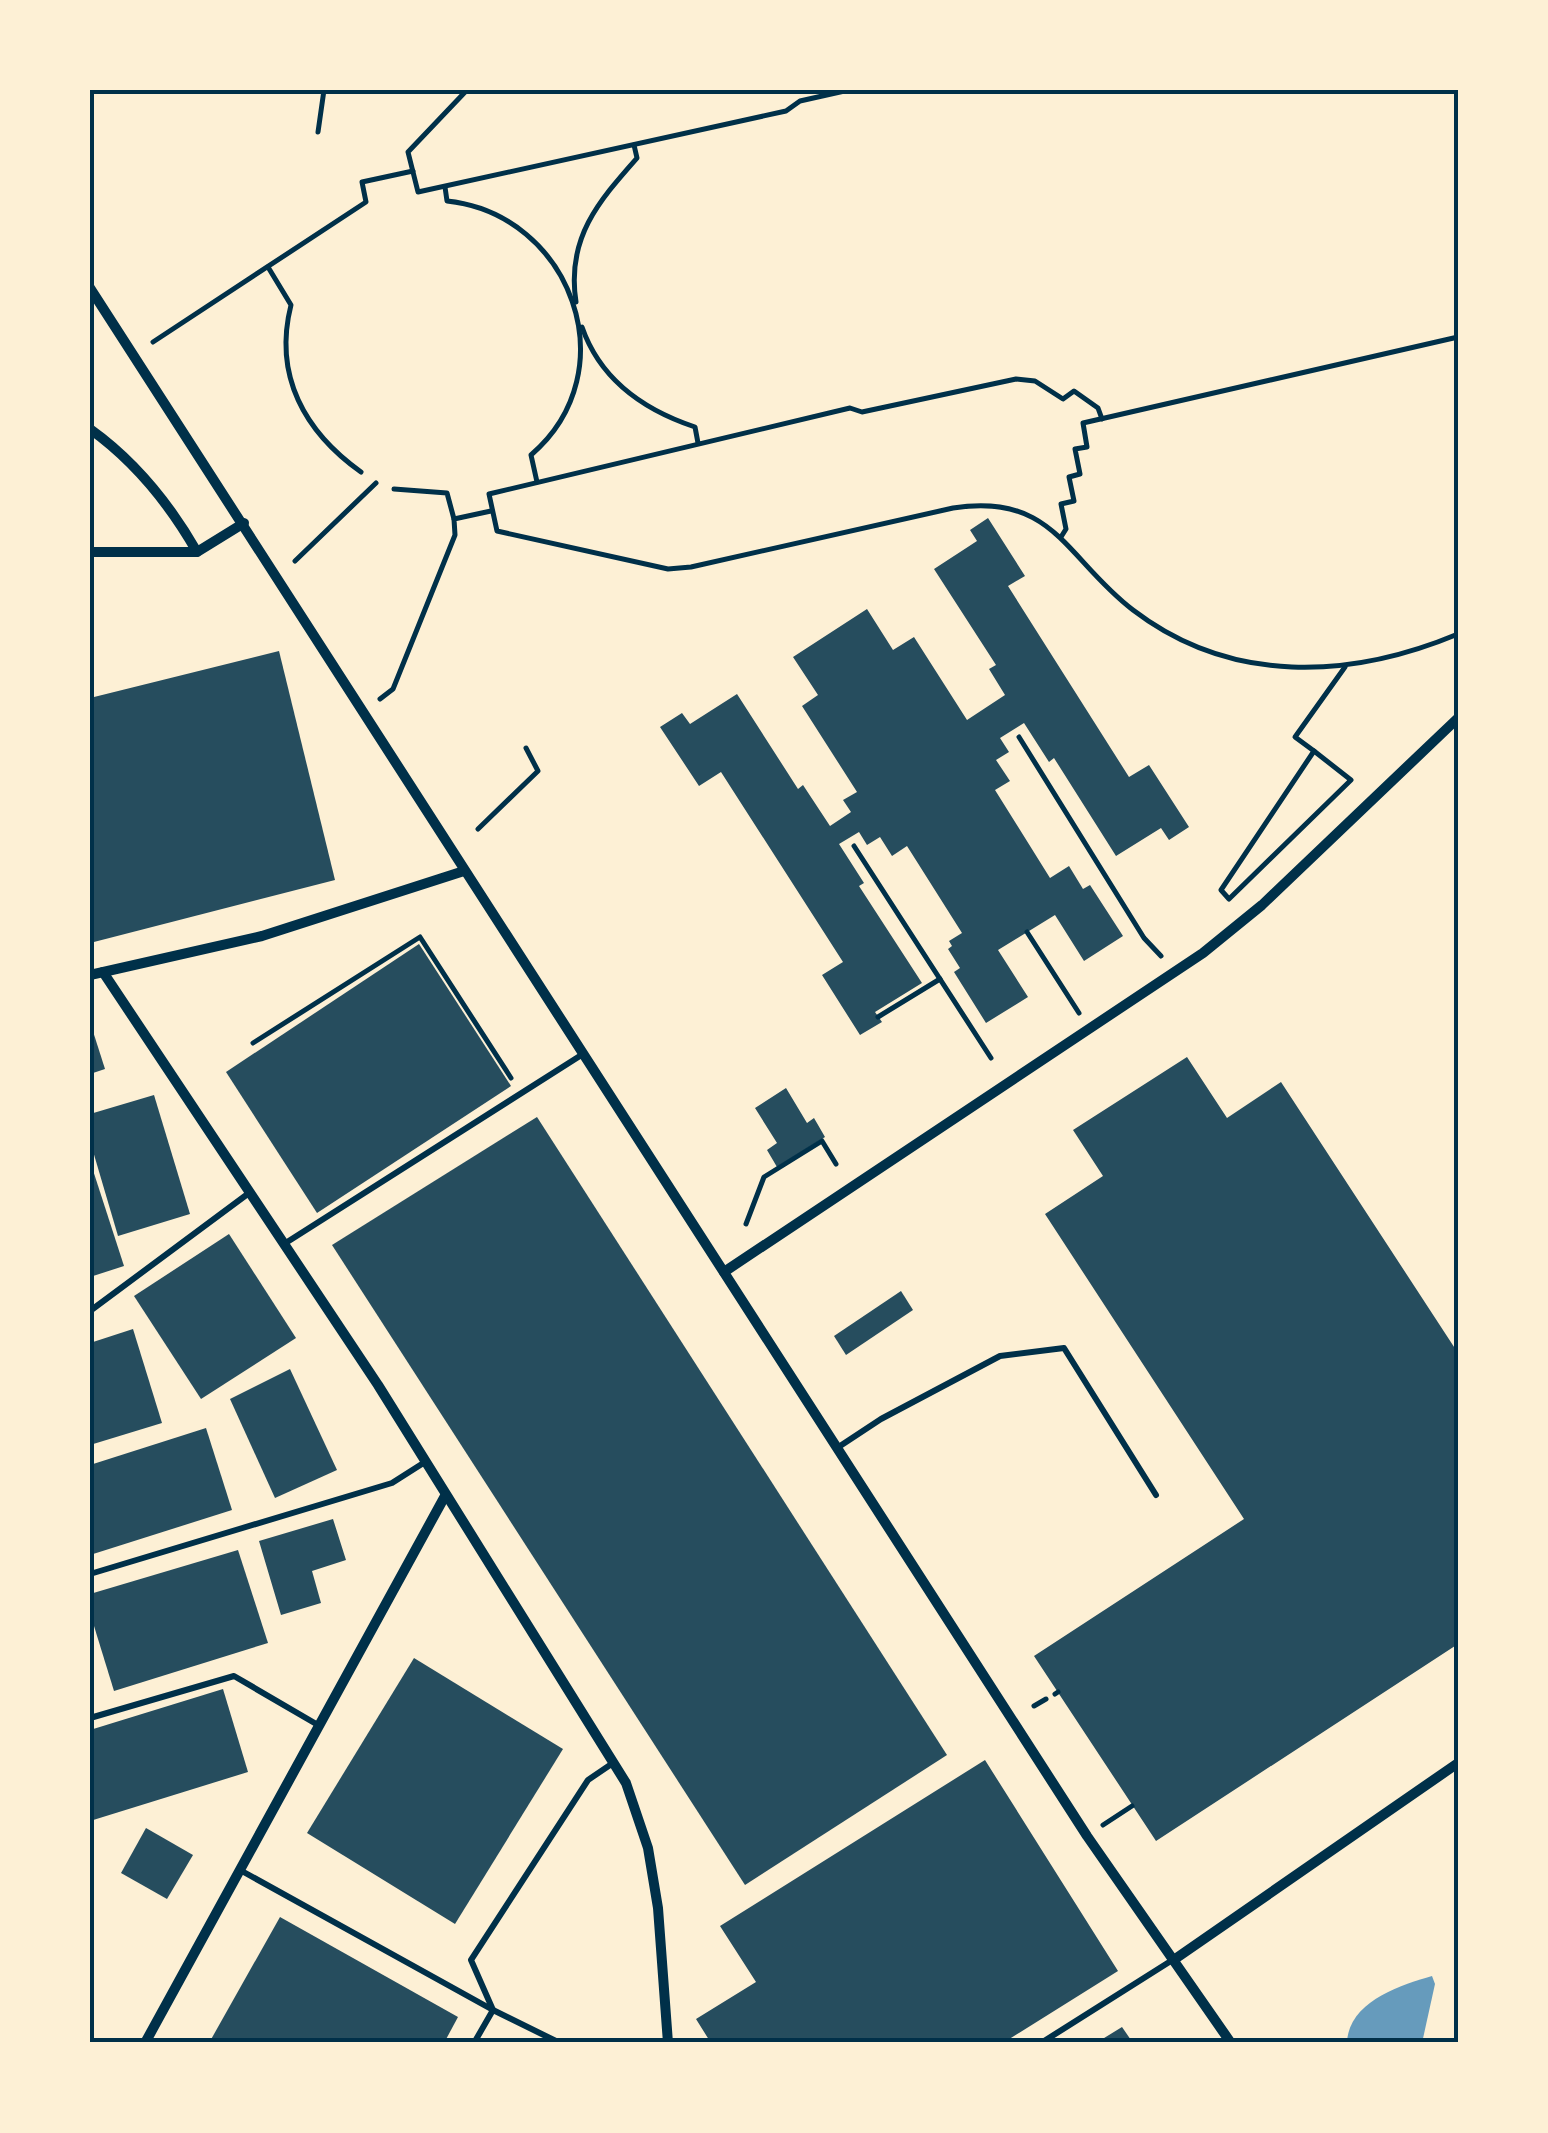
<svg xmlns="http://www.w3.org/2000/svg" width="1548" height="2133" font-family="'Times New Roman',serif">
  <style>
    .water { fill: #669bbc }
    .building { fill: #264d5e }
    .lines { fill: none; stroke-linecap: round; stroke-linejoin: round }
    .path { stroke: #003049; stroke-width: 5 }
    .service { stroke: #003049; stroke-width: 6 }
    .minor { stroke: #003049; stroke-width: 10 }
    .neatline { fill: none; stroke: #003049; stroke-width: 4 }
  </style>
  <rect width="100%" height="100%" fill="#fdf0d5"/>
  <path class="water" d="M 1432,1976 L 1435,1984 L 1422,2043 L 1347,2043 C 1348,2002 1400,1985 1432,1976 Z"/>
  <g class="building">
    <polygon points="988,518 1025,576 1008,586 1129,777 1149,765 1189,827 1169,840 1161,828 1116,856 1054,758 1049,762 1024,723 1000,738 1009,752 996,760 1010,781 995,790 1050,878 1069,866 1083,889 1090,885 1123,936 1084,961 1055,915 998,950 1028,997 986,1023 954,972 960,968 948,949 952,946 949,941 962,933 907,846 892,856 880,837 867,845 859,832 839,844 864,883 859,886 922,983 875,1012 882,1022 860,1035 822,975 843,962 721,772 699,786 660,727 682,713 690,724 737,694 798,789 803,785 830,826 851,812 843,800 857,792 802,706 818,695 793,657 867,609 893,650 914,637 967,720 1005,695 989,669 996,665 934,569 977,541 970,530"/>
    <polygon points="279,651 335,880 90,943 90,698"/>
    <polygon points="419,944 511,1086 317,1213 226,1072"/>
    <polygon points="90,1022 105,1069 90,1074"/>
    <polygon points="1187,1057 1227,1118 1281,1082 1458,1353 1458,1644 1156,1841 1034,1656 1244,1519 1045,1214 1103,1176 1073,1130"/>
    <polygon points="786,1088 807,1123 814,1118 825,1137 777,1167 767,1150 777,1143 755,1108"/>
    <polygon points="154,1095 190,1214 118,1236 90,1141 90,1114"/>
    <polygon points="537,1117 947,1755 745,1885 332,1245"/>
    <polygon points="90,1161 124,1266 90,1277"/>
    <polygon points="229,1234 296,1338 201,1399 134,1296"/>
    <polygon points="901,1291 913,1310 846,1355 834,1336"/>
    <polygon points="133,1329 162,1423 90,1445 90,1343"/>
    <polygon points="290,1369 337,1470 275,1498 230,1399"/>
    <polygon points="206,1428 232,1510 90,1555 90,1465"/>
    <polygon points="333,1519 346,1560 312,1571 321,1603 281,1615 259,1541"/>
    <polygon points="238,1550 268,1643 114,1691 90,1613 90,1594"/>
    <polygon points="414,1658 563,1749 455,1924 307,1833"/>
    <polygon points="223,1689 248,1772 90,1821 90,1730"/>
    <polygon points="985,1760 1118,1971 1003,2043 711,2043 696,2019 756,1982 720,1926"/>
    <polygon points="146,1828 193,1855 167,1899 121,1873"/>
    <polygon points="280,1917 458,2017 444,2043 209,2043"/>
    <polygon points="1122,2027 1133,2043 1096,2043"/>
  </g>
  <g class="lines">
    <g class="path">
      <polyline points="467,90 408,152 418,192 786,111 800,101 849,90"/>
      <polyline points="318,132 324,90"/>
      <path d="M 445,187 L 447,201 C 571,214 629,371 531,455 L 537,482"/>
      <path d="M 268,267 L 291,305 C 273,376 305,432 361,472"/>
      <path d="M 576,302 C 566,238 599,201 637,158 L 634,145"/>
      <path d="M 582,327 C 600,379 644,410 695,427 L 698,443"/>
      <polyline points="153,342 366,202 362,182 413,171"/>
      <path d="M 1102,419 L 1098,408 L 1074,391 L 1063,399 L 1035,381 L 1016,379 L 862,412 L 850,408 L 489,494 L 497,531 L 668,569 L 691,567 L 953,508 C 1054,492 1066,559 1133,610 C 1231,685 1350,679 1458,634"/>
      <polyline points="394,489 447,493 454,519"/>
      <polyline points="1061,537 1066,529 1061,504 1074,501 1069,477 1080,474 1075,449 1087,447 1083,423 1458,337"/>
      <polyline points="295,561 376,483"/>
      <polyline points="380,699 393,689 455,535 454,519 491,511"/>
      <polyline points="1019,737 1144,938 1161,956"/>
      <polygon points="1314,751 1351,780 1229,899 1221,890"/>
      <polyline points="1314,751 1295,737 1345,667"/>
      <polyline points="478,829 538,771 526,748"/>
      <polyline points="854,846 991,1058"/>
      <polyline points="1027,932 1079,1013"/>
      <polyline points="878,1017 940,979"/>
      <polyline points="253,1043 420,937 511,1078"/>
      <polyline points="746,1224 764,1177 822,1141 836,1164"/>
      <polyline points="1055,1694 1058,1692"/>
      <polyline points="1034,1706 1046,1699"/>
      <polyline points="1103,1825 1132,1806"/>
    </g>
    <g class="service">
      <polyline points="284,1244 583,1054"/>
      <polyline points="90,1311 249,1193"/>
      <polyline points="837,1448 881,1419 1000,1356 1064,1348 1156,1495"/>
      <polyline points="90,1574 392,1483 425,1462"/>
      <polyline points="90,1718 234,1676 318,1725"/>
      <polyline points="240,1870 493,2010 560,2043"/>
      <polyline points="474,2043 493,2010 471,1960 588,1780 613,1763"/>
      <polyline points="1041,2043 1174,1959"/>
    </g>
    <g class="minor">
      <polyline points="90,288 1087,1836 1231,2043"/>
      <path d="M 90,429 C 136,462 169,503 197,552"/>
      <polyline points="90,552 197,552 244,523"/>
      <polyline points="103,972 378,1385 626,1783 648,1848 658,1908 668,2043"/>
      <polyline points="90,975 262,936 464,871"/>
      <polyline points="724,1272 1203,953 1262,905 1458,718"/>
      <polyline points="1175,1959 1458,1763"/>
      <polyline points="145,2043 445,1496"/>
    </g>
  </g>
  <rect width="1548" height="2133" fill="none" stroke="#fdf0d5" stroke-width="185"/>
  <rect x="92" y="92" width="1364" height="1948" class="neatline"/>
</svg>
